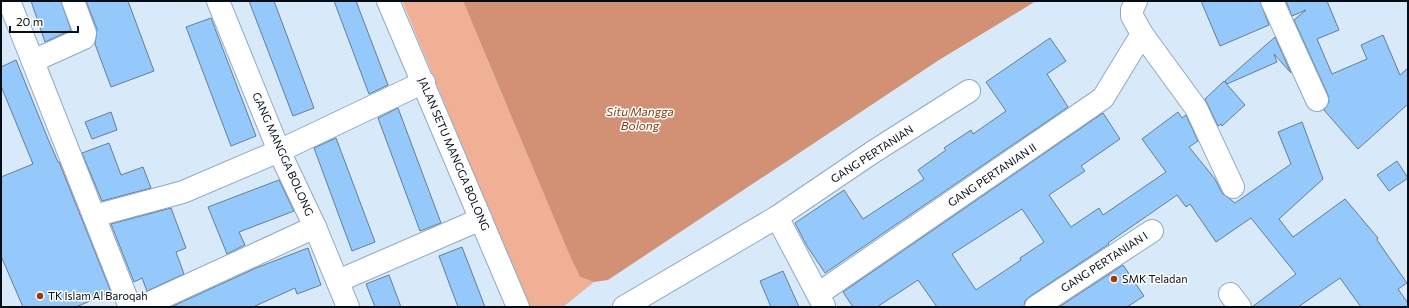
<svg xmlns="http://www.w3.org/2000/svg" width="1409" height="308" font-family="Commissioner,sans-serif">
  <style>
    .green { fill: #f0b095 }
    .water { fill: #d29175 }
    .building { fill: #95c9fb; stroke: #647e96; fill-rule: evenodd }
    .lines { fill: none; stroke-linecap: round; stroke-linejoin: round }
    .street-casing { stroke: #8fa9c3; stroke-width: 24 }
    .street { stroke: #fff; stroke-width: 22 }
    .poi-dot { fill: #9f3c00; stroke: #fff; stroke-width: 1.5 }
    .labels { text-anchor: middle; stroke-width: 3; stroke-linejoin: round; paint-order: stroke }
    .street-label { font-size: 11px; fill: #040c15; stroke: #fff }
    .poi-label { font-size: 11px; fill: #040c15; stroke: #fff; text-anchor: start }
    .water-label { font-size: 12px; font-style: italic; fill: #893a12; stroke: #fff }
  </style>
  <rect width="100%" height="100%" fill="#d8e9f9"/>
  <polygon class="green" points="402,1 463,1 569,254 580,277 594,282 563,307 529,307"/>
  <polygon class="water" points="463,1 1036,1 939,60 608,280 594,282 580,277 569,254"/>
  <g class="building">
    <polygon points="31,1 61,1 71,30 45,42"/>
    <polygon points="86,1 128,1 154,71 111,87 95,44 97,29"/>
    <polygon points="249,1 274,1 314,108 293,116"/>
    <polygon points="334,1 356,1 388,85 369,94"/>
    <polygon points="1201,1 1260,1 1269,25 1220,46"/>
    <polygon points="1286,1 1327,1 1339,30 1317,39 1332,74 1367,59 1361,45 1383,35 1400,75 1408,68 1408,104 1358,149 1324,110 1329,102 1328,95 1294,20 1306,10 1292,16"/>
    <polygon points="211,18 256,136 231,146 186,27"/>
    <polygon points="1275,37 1291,73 1274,54 1277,62 1227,84 1225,81"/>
    <polygon points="1050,38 1066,61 1047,74 1068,107 825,273 807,246 795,223 844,190 863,219 924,179 918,170 946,150 944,148 971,130 973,134 1006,111 986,82"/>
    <polygon points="16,60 48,139 58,162 59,162 111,292 76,307 23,307 1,256 1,177 33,164 1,86 1,67"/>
    <polygon points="1224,81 1245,105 1222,126 1221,124 1218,126 1205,99"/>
    <polygon points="398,108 441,223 420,231 378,118"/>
    <polygon points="111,112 117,130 92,139 85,122"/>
    <path d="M 1178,112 L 1182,118 L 1186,115 L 1198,141 L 1189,147 L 1215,179 L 1222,193 L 1235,203 L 1291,164 L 1278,132 L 1302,122 L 1323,179 L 1279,219 L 1293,237 L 1345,199 L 1378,238 L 1377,240 L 1407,283 L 1398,289 L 1408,303 L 1408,307 L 1361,307 L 1340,278 L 1298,307 L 1252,307 L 1296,274 L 1251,218 L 1216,242 L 1190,204 L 1186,207 L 1177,195 L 1108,243 L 1109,244 L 1029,297 L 1025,301 L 1024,307 L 937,307 L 918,280 L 877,307 L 853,307 L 843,292 L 1103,113 L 1120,139 L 1081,166 L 1085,171 L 1049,195 L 1071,227 L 1099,208 L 1103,215 L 1166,172 L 1142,139 ZM 1022,209 L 1044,242 L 1020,258 L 1021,260 L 976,290 L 952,254 Z"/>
    <polygon points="336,138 375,242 352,251 314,148"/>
    <polygon points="109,143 121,175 143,167 151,188 102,201 82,153"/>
    <polygon points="1397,161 1408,178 1389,191 1377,175"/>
    <polygon points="279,180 294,211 239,232 245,245 227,254 208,207"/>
    <polygon points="171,208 186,248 176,252 184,274 147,291 142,278 134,282 111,224"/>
    <polygon points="462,247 485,307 458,307 439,256"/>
    <polygon points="308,248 321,285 297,294 295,288 253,307 171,307 256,268"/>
    <polygon points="1123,265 1144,296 1127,307 1059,307"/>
    <polygon points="783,271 799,307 771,307 760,281"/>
    <polygon points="389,275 401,307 375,307 366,284"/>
  </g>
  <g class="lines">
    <g class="street-casing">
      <g id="street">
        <polyline points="9,1 130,307"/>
        <polyline points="218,1 279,151 315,227 348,307"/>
        <polyline points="388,1 518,307"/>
        <polyline points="1136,1 1132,10 1132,16 1142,34 1196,108 1233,187"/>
        <polyline points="1272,1 1317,100"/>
        <polyline points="33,61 84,38 85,33 73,1"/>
        <polyline points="94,216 183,192 279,151 424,82"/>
        <polyline points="777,217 824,306"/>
        <polyline points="338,281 481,219"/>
        <polyline points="818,294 1103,98 1142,34"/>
        <polyline points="1230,294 1240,307"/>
        <polyline points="141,307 315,227"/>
        <polyline points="624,307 777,217 873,152 969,91"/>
        <polyline points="1036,307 1152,231"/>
      </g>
    </g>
    <use href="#street" class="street"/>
  </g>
  <g class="poi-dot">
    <circle cx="1114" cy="279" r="4"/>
    <circle cx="40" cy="296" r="4"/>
  </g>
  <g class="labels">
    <g class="street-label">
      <text transform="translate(283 154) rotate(66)" y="4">GANG MANGGA BOLONG</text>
      <text transform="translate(454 154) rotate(67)" y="4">JALAN SETU MANGGA BOLONG</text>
      <text transform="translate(872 154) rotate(-33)" y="4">GANG PERTANIAN</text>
      <text transform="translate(992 175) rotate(-34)" y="4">GANG PERTANIAN II</text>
      <text transform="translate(1104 262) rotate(-33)" y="4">GANG PERTANIAN I</text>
    </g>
    <g class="poi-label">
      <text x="1122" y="283">SMK Teladan</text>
      <text x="48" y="300">TK Islam Al Baroqah</text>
    </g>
    <g class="water-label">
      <text x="640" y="116">Situ Mangga<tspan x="640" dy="14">Bolong</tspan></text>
    </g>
  </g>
  <rect width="1409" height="308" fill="none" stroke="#040c15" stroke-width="4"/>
  <path d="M10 26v6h68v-6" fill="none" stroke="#040c15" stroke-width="2"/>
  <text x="16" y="26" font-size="12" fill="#040c15" stroke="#ffffff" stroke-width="3" paint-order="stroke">20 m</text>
</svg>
